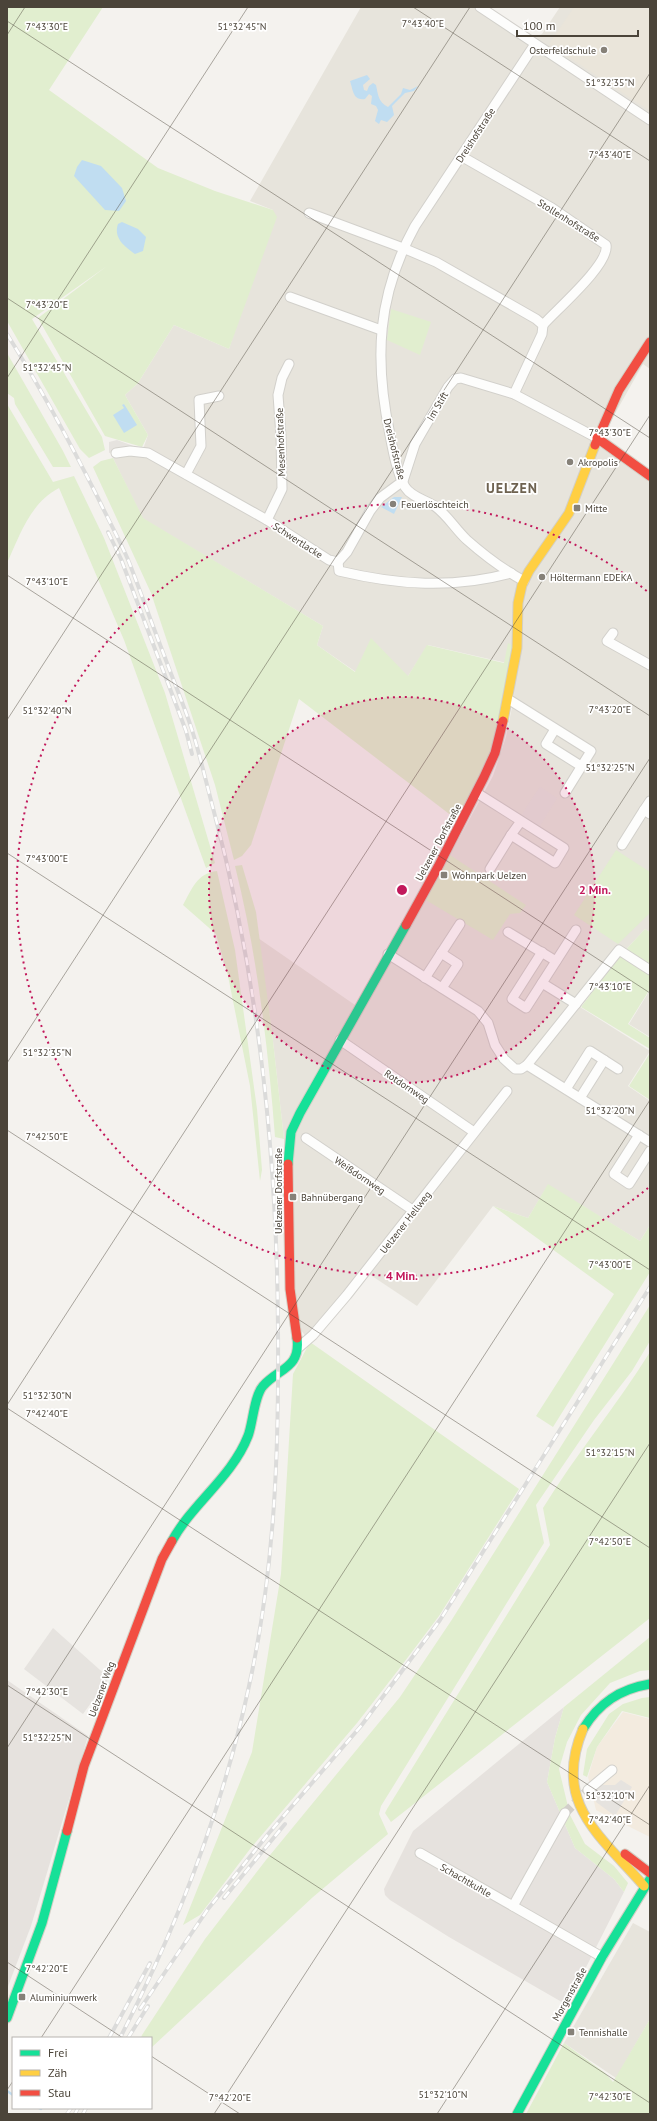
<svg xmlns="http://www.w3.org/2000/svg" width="657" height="2121" font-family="'PT Sans',sans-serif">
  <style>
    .residential { fill: #e7e4dc }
    .commercial { fill: #f3ebdf }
    .industrial { fill: #e6e2de }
    .education { fill: #eae5da }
    .green { fill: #e1eecf }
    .parking { fill: #e6e3df }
    .water { fill: #c0ddf1 }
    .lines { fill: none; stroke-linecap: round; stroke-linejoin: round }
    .stream { stroke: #c0ddf1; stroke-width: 2.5 }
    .street-tunnel { stroke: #d2cfca; stroke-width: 9; stroke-dasharray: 9 4.5; stroke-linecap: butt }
    .street-casing { stroke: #d2d0cb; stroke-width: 11 }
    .fast-casing { stroke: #d3cfc5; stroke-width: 11 }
    .slow-casing { stroke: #d3cfc5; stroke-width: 11 }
    .jam-casing { stroke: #d3cfc5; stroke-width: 11 }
    .street { stroke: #fdfdfc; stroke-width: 9 }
    .fast { stroke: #16e098; stroke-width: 9 }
    .slow { stroke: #ffcf43; stroke-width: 9 }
    .jam { stroke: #f24e42; stroke-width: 9 }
    .rail-casing { stroke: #dbdbda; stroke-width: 4 }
    .rail { stroke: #fff; stroke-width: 2.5; stroke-dasharray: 8; stroke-linecap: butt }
    .ticks { fill: none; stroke: #4b4439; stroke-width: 1; stroke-opacity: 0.45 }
    .ring { fill: none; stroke: #c2185b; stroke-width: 2; stroke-dasharray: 2 4 }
    .poi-dot { fill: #868178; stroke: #fff; stroke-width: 1.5 }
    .labels { text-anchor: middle; stroke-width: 3.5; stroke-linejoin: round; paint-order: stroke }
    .poi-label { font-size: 10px; fill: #4b4439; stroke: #fff; text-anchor: start }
    .street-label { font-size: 10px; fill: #4b4439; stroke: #fff }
    .district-label { font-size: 14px; font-weight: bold; letter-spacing: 1px; fill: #6e6250; stroke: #fff }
    .ticks-label { font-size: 10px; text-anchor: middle; fill: #4b4439; stroke: #fff; stroke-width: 3.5; stroke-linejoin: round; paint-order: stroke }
    .centre { fill: #c2185b; stroke: #fff; stroke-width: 2 }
    .ring-label { font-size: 12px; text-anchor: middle; font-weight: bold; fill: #c2185b; stroke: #fff; stroke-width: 3.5; stroke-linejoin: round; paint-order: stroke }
  </style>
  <rect width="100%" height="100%" fill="#f4f2ee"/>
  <g class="residential">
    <polygon points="361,7 486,7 534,37 542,34 560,7 650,7 650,369 643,364 603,435 650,469 650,932 645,929 618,958 580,1007 650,1051 628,1086 650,1101 650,1225 640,1241 548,1185 528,1218 493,1206 417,1306 369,1274 310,1342 300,1329 295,1301 284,1139 272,1032 258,938 355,1005 450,855 493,776 506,737 514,697 515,665 428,645 408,676 356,672 317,645 323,626 142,518 113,458 126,455 141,455 148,435 125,395 138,383 174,325 229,349 273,210 250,201"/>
    <polygon points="650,990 650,1037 629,1024"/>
    <polygon points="633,1923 650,1932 650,2019 616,2078 564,2043"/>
  </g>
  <polygon class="commercial" points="623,1712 650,1719 650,1837 596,1810 588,1777 597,1747"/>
  <g class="industrial">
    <polygon points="7,1680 88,1736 31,1926 7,1989"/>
    <polygon points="564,1707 555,1738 547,1782 575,1848 614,1879 624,1892 567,2005 449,1937 390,1900 385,1895 384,1889 413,1831"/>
  </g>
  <polygon class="education" points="574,7 650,7 650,111 549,44"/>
  <g class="green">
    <polygon points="7,7 103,7 49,90 158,168 215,191 273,210 277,217 229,349 174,325 138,383 125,395 148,435 142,447 105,436 38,318 107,266 32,319 102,437 105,450 89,458 80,449 7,321"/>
    <polygon points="391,309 431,322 420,355 387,340"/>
    <polygon points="7,353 63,451 71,467 53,467 15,404 14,398 7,393"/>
    <path d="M 7,404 L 53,482 L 74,476 L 104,538 L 165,693 L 215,863 L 206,868 L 124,640 L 59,488 C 30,503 20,535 7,563 Z"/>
    <polygon points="113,458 143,518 323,626 317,645 355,672 371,638 408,676 427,645 504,663 508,643 517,648 502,726 461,823 299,699 251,845 242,856 234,860 215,785 151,593 93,467 101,461"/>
    <polygon points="616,850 650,872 650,913 618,944 574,915"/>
    <polygon points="450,855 526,905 520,913 510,914 493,940 424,899"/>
    <path d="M 242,865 L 256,912 L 272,1032 L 284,1139 L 275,1137 C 268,1046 257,954 235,866 Z"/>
    <path d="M 217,871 L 235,950 L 257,1109 L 262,1170 L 260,1181 L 250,1086 L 228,976 L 216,934 L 183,905 C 192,889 197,873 217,871 Z"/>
    <polygon points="645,929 650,932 650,989 628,1024 650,1038 650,1049 581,1007 619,957"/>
    <polygon points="650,1053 650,1100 629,1086"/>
    <polygon points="548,1184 640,1241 650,1225 650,1272 553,1427 536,1416 614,1294 493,1206 528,1218"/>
    <polygon points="650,1305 650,1341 632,1371 594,1420 536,1505 544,1543 381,1806 379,1814 388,1834 313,1897 151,2048 151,2038 141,2038 142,2035 205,1939 266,1860 400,1697 451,1621"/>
    <polygon points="310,1342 519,1489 439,1616 399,1669 357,1723 250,1849 200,1915 183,1925 252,1752 281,1574 293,1374"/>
    <path d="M 650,1352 L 650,1618 L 391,1822 L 385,1813 L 387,1809 L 550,1545 L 543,1508 C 576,1454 617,1405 650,1352 Z"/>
    <polygon points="650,1637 650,1670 640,1671 610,1683 581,1715 567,1742 559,1769 570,1815 585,1844 614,1866 628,1883 624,1892 614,1879 575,1848 547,1782 555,1738 564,1707"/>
    <polygon points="650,1697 650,1718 622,1711 597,1747 587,1777 583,1775 587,1749 609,1714 623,1704 642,1698"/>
    <polygon points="650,2019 650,2114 526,2114 564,2043 605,2073 613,2082"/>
  </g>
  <g class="parking">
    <polygon points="117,440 136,447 134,450 119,450 109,453 109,442"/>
    <polygon points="540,787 557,798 539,827 521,816"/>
    <polygon points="53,1628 109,1678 83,1714 24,1669"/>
    <polygon points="621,1780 632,1787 615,1816 596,1802 593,1790 599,1785 615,1785"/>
  </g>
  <g class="water">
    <path d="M 367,75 L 370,79 L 363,85 L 364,90 L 367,91 L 369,86 L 373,83 L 376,85 C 378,94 378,102 388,107 L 401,94 L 403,88 L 410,90 L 418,86 L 414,91 L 405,93 L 392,106 L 394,115 L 387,122 L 381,120 L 379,124 L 375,121 L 378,110 L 376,106 L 371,104 L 372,96 L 369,94 L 365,99 C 353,101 353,90 350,81 Z"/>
    <polygon points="82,160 101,166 122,188 126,201 119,211 105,210 74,176 77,167"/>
    <path d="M 122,222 L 138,229 L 146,237 L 143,251 L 135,254 C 125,247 113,238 118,224 Z"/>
    <polygon points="124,404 137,425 124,433 113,415 124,408 122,405"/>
    <polygon points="394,497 402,497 394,514 381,507"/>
  </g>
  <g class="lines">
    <g class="stream">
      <polyline points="7,2091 13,2095"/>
      <polyline points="39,2108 41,2109"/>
    </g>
    <polyline class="street-tunnel" points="565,1813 588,1790"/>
    <g class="street-casing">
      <g id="street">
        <polyline points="480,7 650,120"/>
        <path d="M 461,156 L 552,208 L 606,245 C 610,264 556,310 543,325"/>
        <polyline points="309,213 403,248 436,262 536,319 543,325 542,334 514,394"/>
        <polyline points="290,297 381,330"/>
        <polyline points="116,453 130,451 148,453 267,520 329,560 338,562"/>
        <polyline points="186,474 201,446 199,400 219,396"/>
        <polyline points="267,520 282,489 281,436 278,395 282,378 289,364"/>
        <polyline points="338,562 347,552 370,511 380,498 403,481 415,444 448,387 455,379 461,378 514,394 597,438"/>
        <path d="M 338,562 L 339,571 C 398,585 452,589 511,573"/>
        <path d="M 524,581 C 504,570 484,555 467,540 C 456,530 448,516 436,507 C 427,500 412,498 405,487 C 397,473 393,451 390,435 C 374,359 377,295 415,226 L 535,44"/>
        <polyline points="613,633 607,641 650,665"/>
        <polyline points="508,699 591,751 565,793"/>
        <polyline points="555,729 546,744 581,766"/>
        <polyline points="477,793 564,848 555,863 511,835 521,821"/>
        <polyline points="644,810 650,801"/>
        <polyline points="622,845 644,810 650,814"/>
        <polyline points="490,869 511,835"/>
        <polyline points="576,930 542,983 576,1004"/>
        <polyline points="508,932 556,961"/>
        <polyline points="542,952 512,999 526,1008 542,983"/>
        <polyline points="441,953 458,964 442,988"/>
        <polyline points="388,954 478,1011 488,1023 495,1045 504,1059 515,1069 521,1069 527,1065 619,950 650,970"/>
        <polyline points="425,978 460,924"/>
        <polyline points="340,1040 474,1132"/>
        <polyline points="604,1060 618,1069"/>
        <polyline points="527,1065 650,1142"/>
        <polyline points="566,1089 590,1051 604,1060 580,1098"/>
        <polyline points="639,1135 614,1174 629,1184 650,1151"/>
        <polyline points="306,1138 414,1211"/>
        <polyline points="298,1348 313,1335 347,1295 507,1091"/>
        <polyline points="588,1790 612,1770"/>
        <polyline points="420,1853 602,1957"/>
        <polyline points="513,1906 565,1813"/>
      </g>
    </g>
    <g class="fast-casing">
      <g id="fast">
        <polyline points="288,1164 291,1132 300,1113 406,925"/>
        <path d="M 172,1541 C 192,1504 232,1477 248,1436 C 253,1423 254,1396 263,1386 C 279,1368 301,1368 297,1338"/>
        <path d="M 583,1729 C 599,1703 620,1689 650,1684"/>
        <polyline points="7,2018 42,1923 67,1831"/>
        <polyline points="517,2114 602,1957 650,1879"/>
      </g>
    </g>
    <g class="slow-casing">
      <g id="slow">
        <polyline points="503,721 517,648 518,603 522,585 529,571 569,513 595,445"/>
        <path d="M 583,1729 C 552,1803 600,1835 644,1886"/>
      </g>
    </g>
    <g class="jam-casing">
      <g id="jam">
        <polyline points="597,438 650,476"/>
        <polyline points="595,445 619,390 650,342"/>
        <polyline points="406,925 438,867 484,777 495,753 503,721"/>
        <polyline points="288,1164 290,1289 297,1338"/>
        <polyline points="67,1831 84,1766 162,1559 172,1541"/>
        <polyline points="625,1854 650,1873"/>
      </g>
    </g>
    <use href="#street" class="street"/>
    <use href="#fast" class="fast"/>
    <use href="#slow" class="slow"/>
    <use href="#jam" class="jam"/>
    <g class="rail-casing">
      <g id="rail">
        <path d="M 7,334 C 40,387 70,442 98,498 C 108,519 120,541 129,562 C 141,593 152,624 164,655 C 173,680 184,705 192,730 C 200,755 206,782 213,808 C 259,980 277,1152 278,1330 C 279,1450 275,1569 249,1686 C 223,1808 177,1927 120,2038"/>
        <polyline points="108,532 121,559 186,731 192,754"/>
        <polyline points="224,1898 285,1824"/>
        <polyline points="140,2009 208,1909 269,1833 361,1726 440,1620 650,1287"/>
        <polyline points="109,2038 150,1963"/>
        <polyline points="128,2038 148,2006"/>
        <polyline points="67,2114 71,2108"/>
        <polyline points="75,2114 78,2108"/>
        <polyline points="83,2114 86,2108"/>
      </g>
    </g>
    <use href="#rail" class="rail"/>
  </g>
  <path class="ticks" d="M 413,7 L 650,161M 7,21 L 650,438M 7,35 L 25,7M 7,298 L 650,716M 7,378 L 248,7M 7,575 L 650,993M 7,720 L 470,7M 7,853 L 650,1270M 7,1063 L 650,73M 7,1130 L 650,1548M 7,1405 L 650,415M 7,1408 L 650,1825M 7,1685 L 650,2103M 7,1748 L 650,758M 7,1962 L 123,2038M 41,2038 L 650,1100M 151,2056 L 240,2114M 7,2090 L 13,2081M 214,2114 L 650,1443M 437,2114 L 650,1785"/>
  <circle cx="402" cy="890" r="193" fill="#c2185b" fill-opacity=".12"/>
  <g class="ring">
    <circle cx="402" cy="890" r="193"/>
    <path d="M648 1188A386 386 0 1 1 648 592"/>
  </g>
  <g class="poi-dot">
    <circle cx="604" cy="50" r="4"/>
    <circle cx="570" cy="462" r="4"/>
    <circle cx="393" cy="504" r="4"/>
    <rect x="573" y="504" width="8" height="8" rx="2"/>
    <circle cx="542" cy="577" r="4"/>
    <rect x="440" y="871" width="8" height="8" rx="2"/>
    <rect x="289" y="1193" width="8" height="8" rx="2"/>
    <rect x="18" y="1993" width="8" height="8" rx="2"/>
    <rect x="567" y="2028" width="8" height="8" rx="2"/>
  </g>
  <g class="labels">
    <g class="poi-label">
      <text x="596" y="54" text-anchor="end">Osterfeldschule</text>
      <text x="578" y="466">Akropolis</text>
      <text x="401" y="508">Feuerlöschteich</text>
      <text x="585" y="512">Mitte</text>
      <text x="550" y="581">Höltermann EDEKA</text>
      <text x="452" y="879">Wohnpark Uelzen</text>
      <text x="301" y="1201">Bahnübergang</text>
      <text x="30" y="2001">Aluminiumwerk</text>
      <text x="579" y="2036">Tennishalle</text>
    </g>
    <g class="street-label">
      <text transform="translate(475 135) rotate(-57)" y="4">Dreishofstraße</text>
      <text transform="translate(569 220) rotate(32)" y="4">Stollenhofstraße</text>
      <text transform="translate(437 406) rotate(-60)" y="4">Im Stift</text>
      <text transform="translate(280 442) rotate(-92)" y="4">Mesenhofstraße</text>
      <text transform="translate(395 449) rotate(76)" y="4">Dreishofstraße</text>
      <text transform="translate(298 540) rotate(33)" y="4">Schwertlacke</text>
      <text transform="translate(438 842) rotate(-62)" y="4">Uelzener Dorfstraße</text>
      <text transform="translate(407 1086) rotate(34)" y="4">Rotdornweg</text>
      <text transform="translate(360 1175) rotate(34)" y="4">Weißdornweg</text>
      <text transform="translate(278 1191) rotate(-90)" y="4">Uelzener Dorfstraße</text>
      <text transform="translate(405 1222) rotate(-52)" y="4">Uelzener Hellweg</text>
      <text transform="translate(101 1689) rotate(-70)" y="4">Uelzener Weg</text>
      <text transform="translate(466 1880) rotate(30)" y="4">Schachtkuhle</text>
      <text transform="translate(569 1994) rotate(-61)" y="4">Morgenstraße</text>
    </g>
    <g class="district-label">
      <text x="512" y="493">UELZEN</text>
    </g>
  </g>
  <g class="ticks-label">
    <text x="423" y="27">7°43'40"E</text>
    <text x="242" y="30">51°32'45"N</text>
    <text x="47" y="30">7°43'30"E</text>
    <text x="610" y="86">51°32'35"N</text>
    <text x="610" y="158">7°43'40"E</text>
    <text x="47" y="308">7°43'20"E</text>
    <text x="47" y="371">51°32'45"N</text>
    <text x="610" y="436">7°43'30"E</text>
    <text x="47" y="585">7°43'10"E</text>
    <text x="610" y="713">7°43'20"E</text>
    <text x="47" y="714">51°32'40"N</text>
    <text x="610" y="771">51°32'25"N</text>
    <text x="47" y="862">7°43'00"E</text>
    <text x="610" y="990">7°43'10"E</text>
    <text x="47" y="1056">51°32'35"N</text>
    <text x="610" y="1114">51°32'20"N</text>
    <text x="47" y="1140">7°42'50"E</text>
    <text x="610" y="1268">7°43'00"E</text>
    <text x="47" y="1399">51°32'30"N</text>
    <text x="47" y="1417">7°42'40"E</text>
    <text x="610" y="1456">51°32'15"N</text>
    <text x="610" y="1545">7°42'50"E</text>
    <text x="47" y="1695">7°42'30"E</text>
    <text x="47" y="1741">51°32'25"N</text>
    <text x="610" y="1799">51°32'10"N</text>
    <text x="610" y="1823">7°42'40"E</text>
    <text x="47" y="1972">7°42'20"E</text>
    <text x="443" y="2098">51°32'10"N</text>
    <text x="610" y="2100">7°42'30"E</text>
    <text x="230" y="2101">7°42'20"E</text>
  </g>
  <circle cx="402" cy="890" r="6" class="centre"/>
  <g class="ring-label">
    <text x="595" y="894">2 Min.</text>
    <text x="402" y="1280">4 Min.</text>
  </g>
  <rect width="657" height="2121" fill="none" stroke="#4b4439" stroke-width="16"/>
  <rect x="12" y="2037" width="140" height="72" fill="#ffffff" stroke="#b7b4b0"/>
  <rect x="20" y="2050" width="20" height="6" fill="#16e098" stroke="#b7b4b0"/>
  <text x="48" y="2057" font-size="12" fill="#4b4439">Frei</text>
  <rect x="20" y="2070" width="20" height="6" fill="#ffcf43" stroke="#b7b4b0"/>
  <text x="48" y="2077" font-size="12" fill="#4b4439">Zäh</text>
  <rect x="20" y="2090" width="20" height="6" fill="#f24e42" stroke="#b7b4b0"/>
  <text x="48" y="2097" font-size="12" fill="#4b4439">Stau</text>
  <path d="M517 30v6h121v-6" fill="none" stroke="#4b4439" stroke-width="2"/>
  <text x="523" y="30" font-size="12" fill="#4b4439" stroke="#ffffff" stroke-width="3" paint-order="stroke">100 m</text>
</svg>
